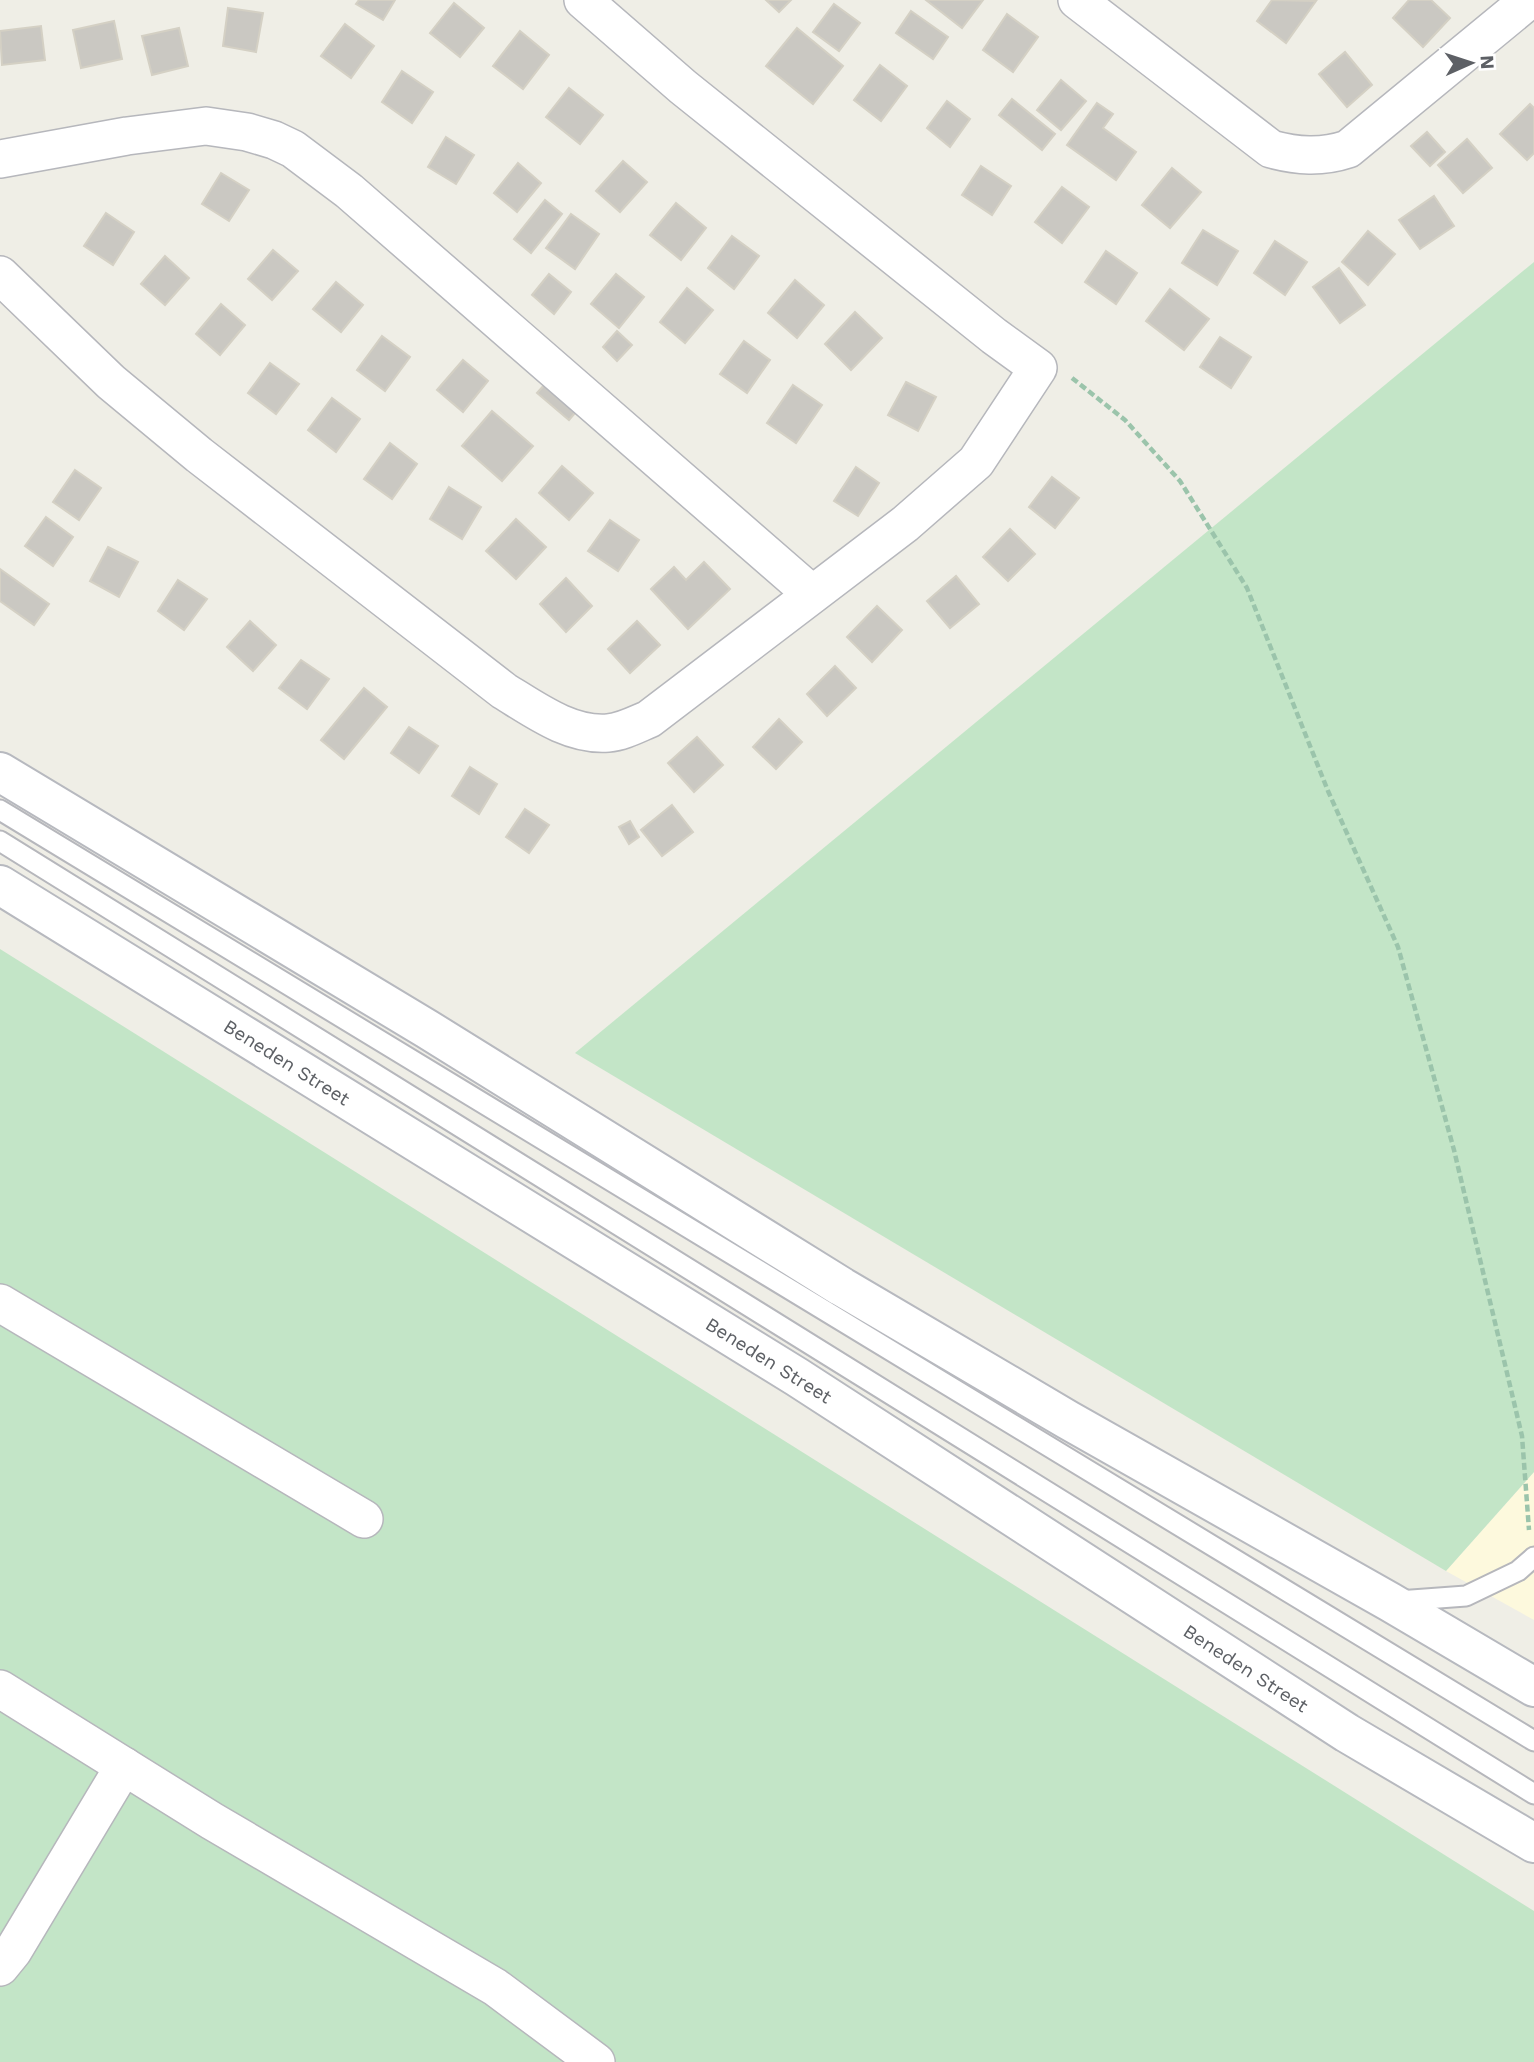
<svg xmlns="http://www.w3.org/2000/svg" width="1534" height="2062" font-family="'Work Sans',sans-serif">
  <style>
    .commercial { fill: #fdf9dd }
    .green { fill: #c3e5c7 }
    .building { fill: #cac8c2; stroke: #d4d0c4; stroke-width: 2 }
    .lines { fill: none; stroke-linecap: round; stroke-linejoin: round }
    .service-casing { stroke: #b6b7bc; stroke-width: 23 }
    .minor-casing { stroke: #b6b7bc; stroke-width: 40 }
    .secondary-casing { stroke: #b7b9bf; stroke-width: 42 }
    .path { stroke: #9bc4ab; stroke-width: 4.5; stroke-dasharray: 7 3.5; stroke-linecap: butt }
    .service { stroke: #fff; stroke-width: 19 }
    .minor { stroke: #fff; stroke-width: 37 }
    .secondary { stroke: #fff; stroke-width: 38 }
    .labels { text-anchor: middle; stroke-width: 6; stroke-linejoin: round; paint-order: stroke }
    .street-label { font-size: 19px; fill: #5d6065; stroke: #fff }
  </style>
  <rect width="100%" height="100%" fill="#efeee6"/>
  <polygon class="commercial" points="1534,1472 1534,1620 1446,1571"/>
  <g class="green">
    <polygon points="1534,262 1534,1472 1446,1571 575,1053"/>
    <polygon points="0,949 1534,1911 1534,2062 0,2062"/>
  </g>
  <g class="building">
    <polygon points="359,0 395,0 383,20 356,4"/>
    <polygon points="766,0 791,0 779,12"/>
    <polygon points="926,0 983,0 962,28"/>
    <polygon points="1272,0 1316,1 1286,43 1257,21"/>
    <polygon points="1409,0 1431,0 1450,18 1423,47 1393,18"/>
    <polygon points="454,3 484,28 460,57 430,33"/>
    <polygon points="834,4 860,23 839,51 813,32"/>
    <polygon points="228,8 263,13 256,52 223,46"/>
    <polygon points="911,11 948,37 933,59 896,33"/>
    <polygon points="1007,14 1038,37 1013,72 983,50"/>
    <polygon points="114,21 122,59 81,68 73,30"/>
    <polygon points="345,24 374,46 351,78 321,56"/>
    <polygon points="41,26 45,60 2,65 0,31"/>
    <polygon points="179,28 188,66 152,75 142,36"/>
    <polygon points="797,28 843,66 813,104 766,66"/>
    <polygon points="520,31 549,55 523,89 493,66"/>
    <polygon points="1345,52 1372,85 1347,107 1319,74"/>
    <polygon points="880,65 907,86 881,121 854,100"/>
    <polygon points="402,71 433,92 412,123 382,102"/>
    <polygon points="1061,80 1086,101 1061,130 1037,110"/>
    <polygon points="569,88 603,115 580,144 546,117"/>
    <polygon points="1012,99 1055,134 1042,150 999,115"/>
    <polygon points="947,101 970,119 950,147 927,128"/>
    <polygon points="1097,103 1113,114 1103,128 1136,152 1116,180 1067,145"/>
    <polygon points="1530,104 1534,108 1534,153 1527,160 1500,134"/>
    <polygon points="1427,132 1445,152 1430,166 1411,146"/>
    <polygon points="446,137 474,155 456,184 428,167"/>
    <polygon points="1467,139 1492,168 1463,193 1438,165"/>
    <polygon points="623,161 647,182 620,212 596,191"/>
    <polygon points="518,163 541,183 517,212 494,193"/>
    <polygon points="981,166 1011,186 992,215 962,195"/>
    <polygon points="1172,168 1201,192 1170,228 1142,205"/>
    <polygon points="221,173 249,190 229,221 202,204"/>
    <polygon points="1062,187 1089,207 1062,243 1035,222"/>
    <polygon points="1434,196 1454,226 1420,249 1399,220"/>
    <polygon points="545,200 562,214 531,253 514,239"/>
    <polygon points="676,203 706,228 681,260 650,235"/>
    <polygon points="106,213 134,232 113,265 84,246"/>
    <polygon points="571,214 599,234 575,269 546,248"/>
    <polygon points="1203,230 1238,251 1217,285 1182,263"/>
    <polygon points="1368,231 1395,254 1368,285 1342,262"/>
    <polygon points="732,236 759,256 734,289 708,268"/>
    <polygon points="1275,241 1307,262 1285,295 1254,273"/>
    <polygon points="273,250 298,271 272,300 248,279"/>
    <polygon points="1106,251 1137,273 1116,304 1085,282"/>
    <polygon points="165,256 189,278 165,305 141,284"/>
    <polygon points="1339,268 1365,305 1340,323 1313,287"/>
    <polygon points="549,274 571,292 554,314 532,295"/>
    <polygon points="616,274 644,297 619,328 591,304"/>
    <polygon points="795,280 824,305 797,338 768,313"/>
    <polygon points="336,282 363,305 341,332 313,309"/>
    <polygon points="687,288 713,310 685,343 660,322"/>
    <polygon points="1170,289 1209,319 1184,350 1146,321"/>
    <polygon points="221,304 245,325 220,355 196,334"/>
    <polygon points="855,312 882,338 851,370 825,344"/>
    <polygon points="617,331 632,345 617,361 603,347"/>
    <polygon points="382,336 410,357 385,391 357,370"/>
    <polygon points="1220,337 1251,357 1231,388 1200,367"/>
    <polygon points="744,341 770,360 747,393 720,374"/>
    <polygon points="463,360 488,381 463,412 437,390"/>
    <polygon points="270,363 299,384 276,414 248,393"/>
    <polygon points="555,373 586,400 569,420 537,393"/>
    <polygon points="906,382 936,397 918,431 888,415"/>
    <polygon points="793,385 822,405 796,443 767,423"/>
    <polygon points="332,398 360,419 336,452 308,430"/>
    <polygon points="492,411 533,446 502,481 462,446"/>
    <polygon points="390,443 417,464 392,499 364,479"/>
    <polygon points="562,466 593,493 569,520 539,493"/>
    <polygon points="856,467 879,483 858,516 834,501"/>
    <polygon points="75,470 101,488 79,520 53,502"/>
    <polygon points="1052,477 1079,498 1055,528 1029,507"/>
    <polygon points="449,487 481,507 462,539 430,519"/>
    <polygon points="46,517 73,537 53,566 25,546"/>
    <polygon points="516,519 546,547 516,579 486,551"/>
    <polygon points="610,520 639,540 618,571 588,551"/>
    <polygon points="1010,529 1035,554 1008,581 983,557"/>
    <polygon points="108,547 138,562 119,597 90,581"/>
    <polygon points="704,562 730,589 688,629 651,589 674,567 686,580"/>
    <polygon points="0,569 49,604 34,625 0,601"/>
    <polygon points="956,576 979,604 950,628 927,601"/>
    <polygon points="566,578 592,606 566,632 540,604"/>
    <polygon points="178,580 207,599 184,630 158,611"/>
    <polygon points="877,606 902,630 872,662 847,637"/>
    <polygon points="250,621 276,645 253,671 227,647"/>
    <polygon points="637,621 660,645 630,673 608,649"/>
    <polygon points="301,660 329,679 307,709 279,688"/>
    <polygon points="835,666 856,688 827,716 807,694"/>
    <polygon points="364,688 387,707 344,759 321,740"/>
    <polygon points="779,719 802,742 776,769 753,747"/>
    <polygon points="409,727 438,746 419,773 391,753"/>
    <polygon points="697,737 723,765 694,792 668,763"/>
    <polygon points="470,767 497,784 479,814 452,796"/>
    <polygon points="672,805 693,832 662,856 641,830"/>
    <polygon points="525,809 549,825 529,853 506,837"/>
    <polygon points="630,821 639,837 629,844 619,827"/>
  </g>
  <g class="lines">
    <g class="service-casing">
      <g id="service">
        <polyline points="0,810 1534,1741"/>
        <polyline points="0,841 1534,1794"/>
        <polyline points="1398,1601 1466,1596 1518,1571 1534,1557"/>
      </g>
    </g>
    <g class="minor-casing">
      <g id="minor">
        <path d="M 1077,0 L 1271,149 C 1297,156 1321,158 1348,149 L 1529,0"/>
        <polyline points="0,159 127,136 206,126 247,132 274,140 293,149 349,191 812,594"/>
        <path d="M 0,275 L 111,382 L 199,455 L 504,691 C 535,710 570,736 608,733 C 622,732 637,724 649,719 L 905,524 L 976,462 L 1038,368 L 994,336 L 683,87 L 583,0"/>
        <polyline points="0,1303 364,1519"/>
        <polyline points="0,1689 212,1821 495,1987 596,2062"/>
        <polyline points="0,1967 13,1951 124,1766"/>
      </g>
    </g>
    <g class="secondary-casing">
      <g id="secondary">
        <polyline points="0,772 427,1029 842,1287 1068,1420 1390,1602 1534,1687"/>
        <polyline points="0,885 797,1377 1347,1733 1534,1843"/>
      </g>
    </g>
    <polyline class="path" points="1072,378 1125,420 1180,481 1247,588 1328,791 1398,947 1454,1150 1522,1436 1529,1530"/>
    <use href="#service" class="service"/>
    <use href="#minor" class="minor"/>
    <use href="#secondary" class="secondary"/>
  </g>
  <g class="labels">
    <g class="street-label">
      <text transform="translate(287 1062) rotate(32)" y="7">Beneden Street</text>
      <text transform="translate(769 1360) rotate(32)" y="7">Beneden Street</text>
      <text transform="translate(1246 1668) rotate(33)" y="7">Beneden Street</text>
    </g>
  </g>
  <g transform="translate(1471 63) rotate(87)" stroke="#ffffff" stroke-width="5" paint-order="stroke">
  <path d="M0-5L12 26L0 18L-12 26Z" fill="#5d6065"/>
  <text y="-10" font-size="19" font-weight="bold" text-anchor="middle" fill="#5d6065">N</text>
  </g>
</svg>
